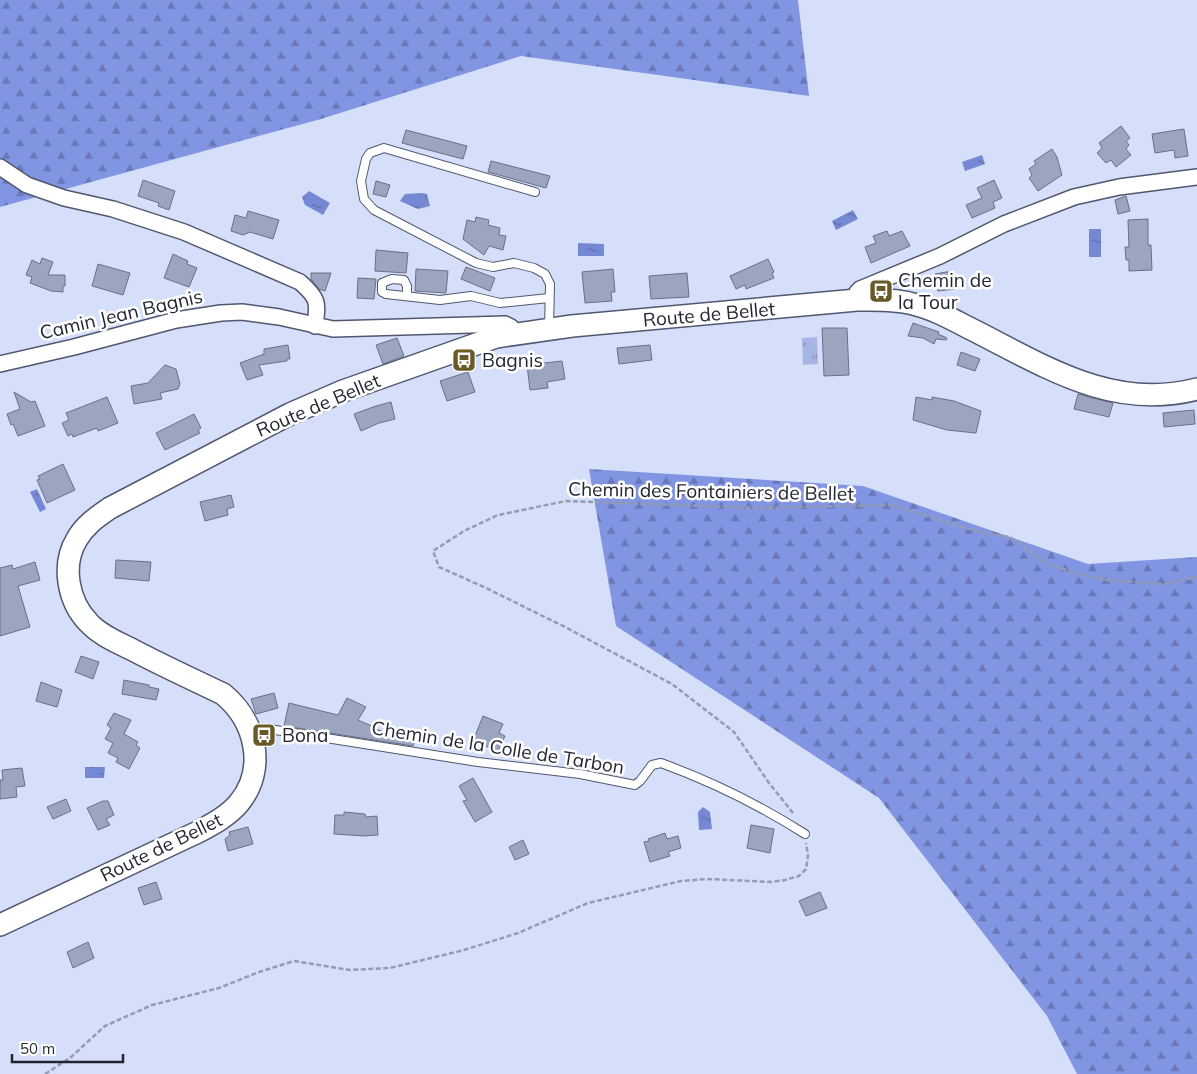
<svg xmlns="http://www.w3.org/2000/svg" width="1197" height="1074" font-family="Mulish,sans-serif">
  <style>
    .grass { fill: url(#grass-tufts) }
    .forest { fill: url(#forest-firs) }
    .water { fill: url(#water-ripples) }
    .building { fill: #9ca5bf; stroke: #686f88 }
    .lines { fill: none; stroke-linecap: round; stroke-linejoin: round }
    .service-casing { stroke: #50576e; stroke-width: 10 }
    .minor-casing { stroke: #50576e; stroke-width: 18 }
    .secondary-casing { stroke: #50576e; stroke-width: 24 }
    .path { stroke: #959bb0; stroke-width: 2.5; stroke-dasharray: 5 2.5; stroke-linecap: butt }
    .service { stroke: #fff; stroke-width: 8 }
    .minor { stroke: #fff; stroke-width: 15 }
    .secondary { stroke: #fff; stroke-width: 21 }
    .labels { text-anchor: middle; stroke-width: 5; stroke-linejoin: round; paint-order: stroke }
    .poi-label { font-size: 19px; fill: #232630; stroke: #fff; text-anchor: start }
    .street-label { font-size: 19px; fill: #232630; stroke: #fff }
  </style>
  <defs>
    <pattern id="grass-tufts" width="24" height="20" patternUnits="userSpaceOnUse" patternTransform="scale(1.25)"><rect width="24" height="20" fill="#a7b5e5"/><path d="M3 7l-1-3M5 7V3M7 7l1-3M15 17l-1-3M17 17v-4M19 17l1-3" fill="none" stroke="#8893ba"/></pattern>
    <pattern id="forest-firs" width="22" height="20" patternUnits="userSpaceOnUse" patternTransform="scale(1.25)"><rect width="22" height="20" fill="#8195e2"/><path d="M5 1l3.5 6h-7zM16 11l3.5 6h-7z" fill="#6979b8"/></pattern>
    <pattern id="water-ripples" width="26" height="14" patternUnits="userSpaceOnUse" patternTransform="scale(1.25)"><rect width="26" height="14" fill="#7488d3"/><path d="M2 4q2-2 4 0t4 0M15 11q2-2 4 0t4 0" fill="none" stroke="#5f6fac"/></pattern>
  </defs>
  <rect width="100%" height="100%" fill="#d6dffa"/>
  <polygon class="grass" points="817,337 818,364 803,365 802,338"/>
  <g class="forest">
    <polygon points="0,0 798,0 809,96 521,56 321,119 0,207"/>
    <polygon points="589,469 863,486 1088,564 1197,557 1197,1074 1077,1074 1047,1016 879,798 616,626"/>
  </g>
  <g class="water">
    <polygon points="982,155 985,164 965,171 962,162"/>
    <polygon points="309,191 330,203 323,215 305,205 302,197"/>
    <polygon points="422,193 427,194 430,206 418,209 400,201 405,194"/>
    <polygon points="853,210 858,219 836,230 832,221"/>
    <rect x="1089" y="229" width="12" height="28"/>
    <polygon points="578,243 604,244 604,256 578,256"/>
    <polygon points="37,489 46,509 40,512 30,492"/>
    <polygon points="85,767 105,767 104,778 85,778"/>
    <polygon points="703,807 710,812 712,829 699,830 698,812"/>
  </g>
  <g class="building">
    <polygon points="1121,126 1130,138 1126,141 1129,145 1126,149 1131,155 1116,167 1111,160 1106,163 1097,153 1102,148 1099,143"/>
    <polygon points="1184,129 1188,156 1175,158 1174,150 1155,153 1152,134"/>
    <polygon points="406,130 467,146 463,159 402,143"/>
    <polygon points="1052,149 1057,157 1062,175 1038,191 1029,178 1032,175 1029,169 1036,164 1034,161"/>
    <polygon points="491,161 550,176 546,188 488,172"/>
    <polygon points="143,180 175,191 169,210 158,206 159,203 138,196"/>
    <polygon points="994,180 1002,198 993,202 995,208 972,218 966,205 982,198 977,188"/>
    <polygon points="376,181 390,185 386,197 373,194"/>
    <polygon points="1126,196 1130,211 1118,214 1115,200"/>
    <polygon points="248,211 279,220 273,239 250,232 243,235 231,231 235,215 246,218"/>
    <polygon points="476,217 489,220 488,225 500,228 499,235 506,236 503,250 489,246 484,255 463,239 467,220 475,222"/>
    <polygon points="1148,219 1148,245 1151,245 1152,270 1129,271 1129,260 1126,260 1125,247 1129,247 1128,220"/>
    <polygon points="887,231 889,236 902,231 910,246 871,263 865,247 876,243 873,236"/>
    <polygon points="376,250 408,253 406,273 375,271"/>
    <polygon points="173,254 188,261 187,264 197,268 189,287 164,278"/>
    <polygon points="42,258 53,262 48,275 65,275 65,286 63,286 63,292 51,291 30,283 32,277 26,275 32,260 40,264"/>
    <polygon points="768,259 774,272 772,273 774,278 746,289 745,285 736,289 730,276"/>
    <polygon points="98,264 130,273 123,295 92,286"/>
    <polygon points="466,267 495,278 490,291 461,279"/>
    <polygon points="416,269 448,271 446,293 415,291"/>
    <polygon points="613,269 615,292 611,292 612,301 585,303 582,272"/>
    <polygon points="952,271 955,289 938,291 935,274"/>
    <polygon points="311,273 331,273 325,291 319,289 311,279"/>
    <polygon points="687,273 689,297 651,299 649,276"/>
    <polygon points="358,278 376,279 374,299 357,298"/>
    <polygon points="913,323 939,332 938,334 947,338 946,340 936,339 934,344 923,338 908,336"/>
    <polygon points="822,328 847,328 849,375 824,376"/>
    <polygon points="397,338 404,356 383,364 376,345"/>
    <polygon points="288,345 290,359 287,359 287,361 259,365 263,375 247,380 240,363 264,354 264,349"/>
    <polygon points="650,345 652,360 619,364 617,348"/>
    <polygon points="961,352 980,359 975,371 957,365"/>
    <polygon points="562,361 565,379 547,382 548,388 530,390 527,365"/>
    <polygon points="165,365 176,369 180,384 178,389 160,393 162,399 134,404 131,386 148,383"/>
    <polygon points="468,372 475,392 447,401 440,381"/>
    <polygon points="14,392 31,402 35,401 45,426 18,436 13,424 11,425 7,414 20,409"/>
    <polygon points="1078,394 1113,403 1109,417 1074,409"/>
    <polygon points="107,397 118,423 98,431 97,428 73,437 72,434 68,436 62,423 69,420 66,413"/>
    <polygon points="916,397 932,400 932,397 954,401 981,411 976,433 947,430 913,420"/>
    <polygon points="391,402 395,419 379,423 361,431 354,414 376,406"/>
    <polygon points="1194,410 1195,424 1164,427 1163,413"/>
    <polygon points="194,414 201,428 198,430 200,433 165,450 156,433"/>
    <polygon points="63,464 75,490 47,503 37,480 40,479 38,476"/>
    <polygon points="231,495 234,507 227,509 228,515 205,521 200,502"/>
    <polygon points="116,560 151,562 149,581 115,578"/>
    <polygon points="35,562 40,580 18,586 30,627 0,636 0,568 12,565 13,569"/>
    <polygon points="81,656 99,662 93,679 75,672"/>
    <polygon points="124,680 149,685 149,687 159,689 156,700 122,694"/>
    <polygon points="41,682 62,690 57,707 36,701"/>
    <polygon points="274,693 278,708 256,714 251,699"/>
    <polygon points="347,698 366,707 358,720 372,726 371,728 415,740 413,746 284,726 289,703 338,715"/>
    <polygon points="114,713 131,720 124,734 138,742 136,745 140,748 129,769 116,762 118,758 108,753 113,743 105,739 111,728 107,725"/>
    <polygon points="483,716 503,724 499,733 505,736 498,751 473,741"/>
    <polygon points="22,768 25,786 16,787 17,797 0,799 0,780 3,780 2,770"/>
    <polygon points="473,778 492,812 475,822 463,801 467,800 459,786"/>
    <polygon points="66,799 71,811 53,819 47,807"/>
    <polygon points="103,801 108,801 114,815 106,819 110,825 98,830 87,808"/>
    <polygon points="344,812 365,814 366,817 377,816 378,835 364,836 334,834 335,815 344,815"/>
    <polygon points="751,825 774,829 770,853 747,848"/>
    <polygon points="248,827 253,844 228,851 225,839 230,835 229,832"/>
    <polygon points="665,833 667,839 678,836 681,848 668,852 670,856 650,862 644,842 649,841 648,839"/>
    <polygon points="523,840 529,854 515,860 509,847"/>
    <polygon points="156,882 162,899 144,905 138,888"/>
    <polygon points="820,892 827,908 806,916 799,901"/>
    <polygon points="88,942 94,958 73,968 67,952"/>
  </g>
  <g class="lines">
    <g class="service-casing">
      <g id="service">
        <polyline points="535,192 384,148 370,153 366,159 361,181 364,199 374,210 476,263 493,267 514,263 534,268 545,274 550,284 549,329"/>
        <polyline points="407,296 407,286 404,280 392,279 382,283 382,292 386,294 440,300 471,296 500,303 549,298"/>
        <path d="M 251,730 L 269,729 L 478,762 L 580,774 L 635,785 L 640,781 L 652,765 L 661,763 C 713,782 758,804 805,834"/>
      </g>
    </g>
    <g class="minor-casing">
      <g id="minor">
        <path d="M 0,167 L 27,185 L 64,198 L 113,209 L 184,232 L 300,282 C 319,299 318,302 315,326"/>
        <polyline points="857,300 857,292 860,289 940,256 1004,224 1074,197 1119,187 1197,177"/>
        <polyline points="0,364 74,347 176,320 221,313 242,312 279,317 333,329 505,324 511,327 517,333"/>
      </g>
    </g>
    <g class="secondary-casing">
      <path id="secondary" d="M 0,925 L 198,832 C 213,824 228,816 239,803 C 267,769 256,721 223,694 C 192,679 161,665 131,649 C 117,642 100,635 89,623 C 68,602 61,565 77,539 C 85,525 97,517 110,508 L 290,414 L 343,391 L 496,337 L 572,326 L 857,300 C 875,300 895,299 913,304 C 935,309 955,321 975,331 C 1046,367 1114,411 1197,389"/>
    </g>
    <g class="path">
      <polyline points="793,813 769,783 734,732 672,684 565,627 484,587 439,567 433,551 464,531 498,515 566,501 757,508 891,505 983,533 1010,537 1048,564 1079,574 1107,580 1162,584 1197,577"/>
      <polyline points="45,1074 70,1058 105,1026 152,1005 219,988 259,972 294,961 350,970 390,968 464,950 518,933 588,903 681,881 707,879 772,882 785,880 799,876 806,869 808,856 806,843"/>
    </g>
    <use href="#service" class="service"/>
    <use href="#minor" class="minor"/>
    <use href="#secondary" class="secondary"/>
  </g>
  <defs>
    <g id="bus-square" transform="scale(1.25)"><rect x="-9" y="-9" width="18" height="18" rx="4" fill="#695927" stroke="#fff"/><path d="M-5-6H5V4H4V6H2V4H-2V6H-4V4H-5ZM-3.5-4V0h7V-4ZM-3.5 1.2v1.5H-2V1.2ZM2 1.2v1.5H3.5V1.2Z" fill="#fff"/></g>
  </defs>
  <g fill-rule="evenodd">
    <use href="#bus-square" x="881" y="291"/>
    <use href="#bus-square" x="464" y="360"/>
    <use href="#bus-square" x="264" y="735"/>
  </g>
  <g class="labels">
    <g class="poi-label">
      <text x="898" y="287">Chemin de<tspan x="898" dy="22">la Tour</tspan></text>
      <text x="482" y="367">Bagnis</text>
      <text x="282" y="742">Bona</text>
    </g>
    <g class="street-label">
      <text transform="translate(121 314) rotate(-13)" y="7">Camin Jean Bagnis</text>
      <text transform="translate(709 314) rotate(-5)" y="7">Route de Bellet</text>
      <text transform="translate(318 405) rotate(-23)" y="7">Route de Bellet</text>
      <text transform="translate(711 491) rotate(1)" y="7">Chemin des Fontainiers de Bellet</text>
      <text transform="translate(498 747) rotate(9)" y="7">Chemin de la Colle de Tarbon</text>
      <text transform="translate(161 847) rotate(-26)" y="7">Route de Bellet</text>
    </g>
  </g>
  <path d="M12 1054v8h111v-8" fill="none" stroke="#232630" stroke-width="2.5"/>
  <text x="20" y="1054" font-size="15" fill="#232630" stroke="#ffffff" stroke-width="4" paint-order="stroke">50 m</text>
</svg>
